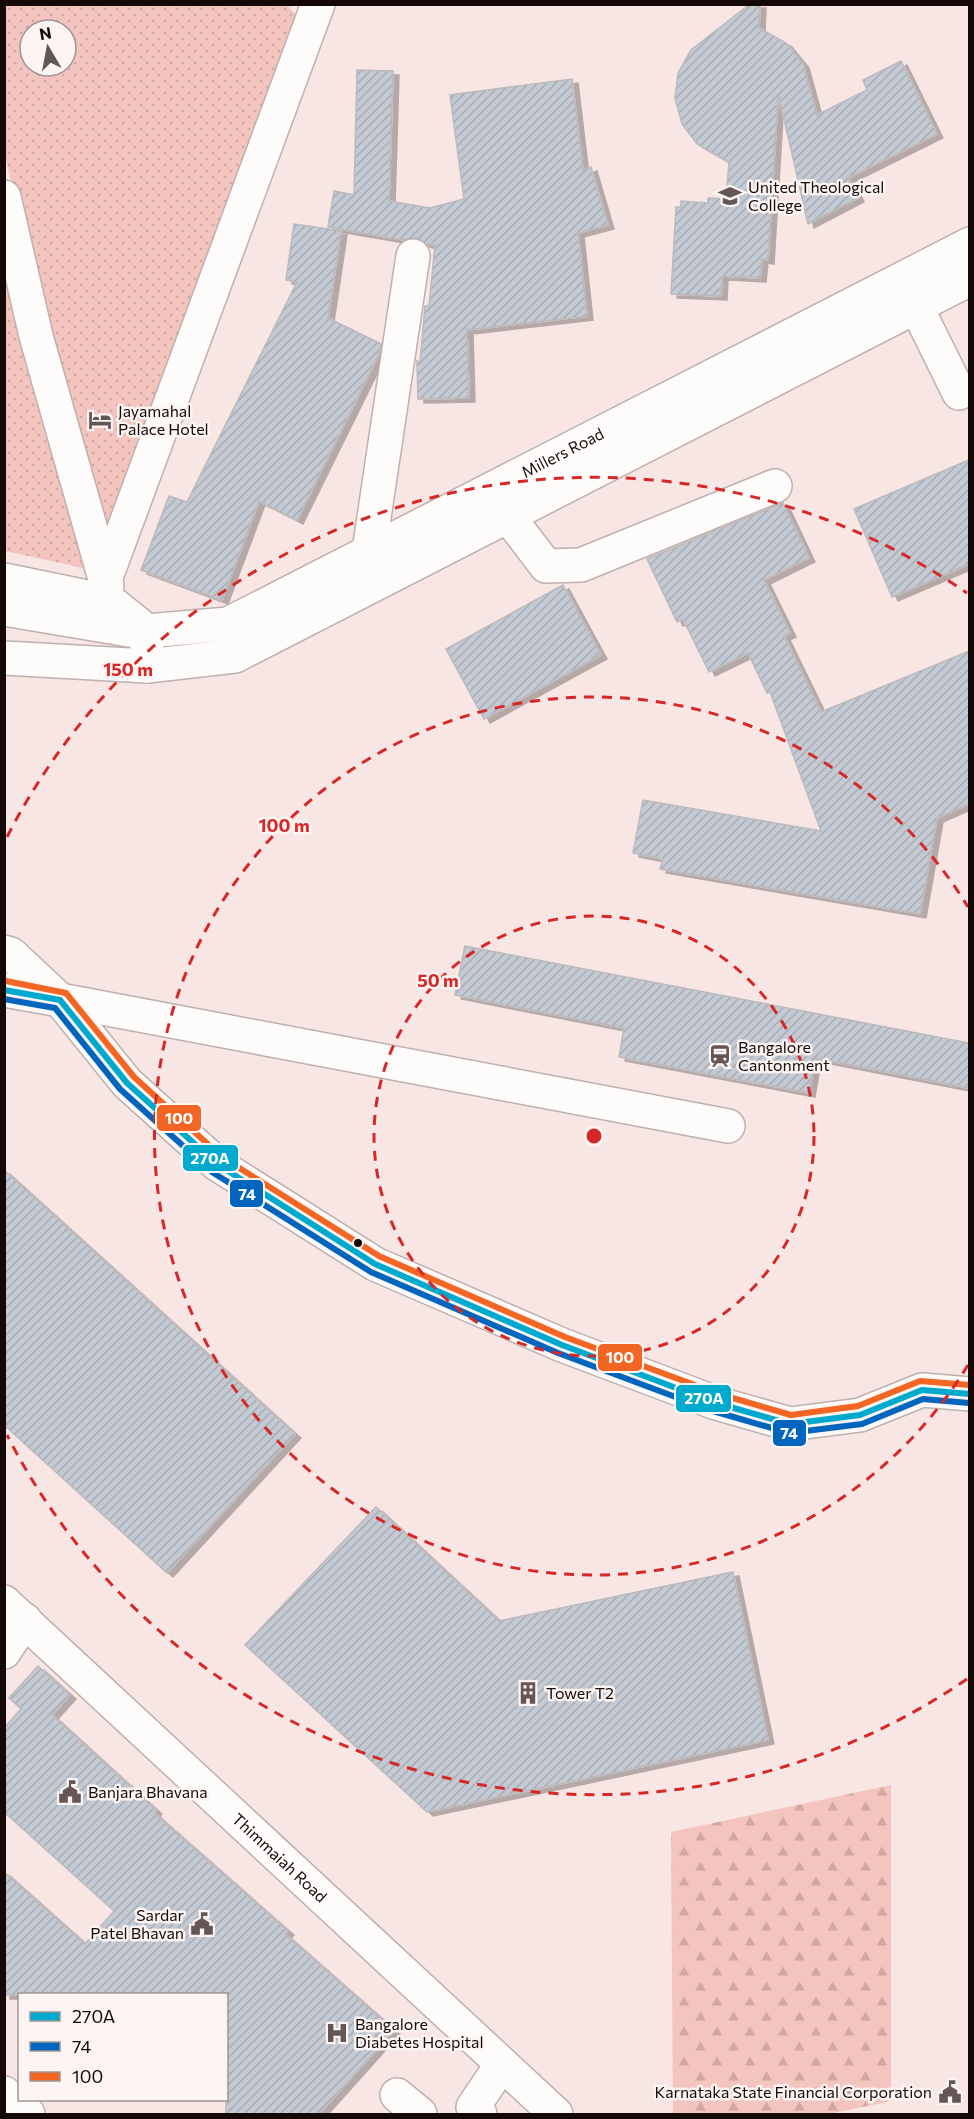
<svg xmlns="http://www.w3.org/2000/svg" width="974" height="2119" font-family="Commissioner,sans-serif">
  <style>
    .grass { fill: url(#grass-dots); fill-rule: evenodd }
    .forest { fill: url(#forest-firs) }
    .building { fill: url(#building-hatch); stroke: #bcb9bc; stroke-width: 1.5; filter: url(#shadow) }
    .lines { fill: none; stroke-linecap: round; stroke-linejoin: round }
    .minor-casing { stroke: #beb0ae; stroke-width: 36 }
    .major-casing { stroke: #beb0ae; stroke-width: 36 }
    .minor { stroke: #fefbfb; stroke-width: 33 }
    .major { stroke: #fefbfb; stroke-width: 33 }
    .bus-1-casing { stroke: #fbf4f2; stroke-width: 10 }
    .bus-2-casing { stroke: #fbf4f2; stroke-width: 10 }
    .bus-3-casing { stroke: #fbf4f2; stroke-width: 10 }
    .bus-1 { stroke: #00a9ce; stroke-width: 6 }
    .bus-2 { stroke: #0065bd; stroke-width: 6 }
    .bus-3 { stroke: #f26522; stroke-width: 6 }
    .ring { fill: none; stroke: #d62828; stroke-width: 3; stroke-dasharray: 10 8 }
    .bus-dot { fill: #150908; stroke: #fbf4f2; stroke-width: 2 }
    .labels { text-anchor: middle; stroke-width: 5; stroke-linejoin: round; paint-order: stroke }
    .poi-label { font-size: 16px; fill: #150908; stroke: #fbf4f2; text-anchor: start }
    .street-label { font-size: 16px; fill: #150908; stroke: #fbf4f2 }
    .centre { fill: #d62828; stroke: #fbf4f2; stroke-width: 3 }
    .ring-label { font-size: 18px; text-anchor: middle; font-weight: bold; fill: #d62828; stroke: #fbf4f2; stroke-width: 5; stroke-linejoin: round; paint-order: stroke }
    .line-badge { stroke: #fbf4f2; stroke-width: 2 }
    .badge-label { font-size: 16px; text-anchor: middle; font-weight: bold; fill: #fff }
  </style>
  <defs>
    <pattern id="grass-dots" width="8" height="8" patternUnits="userSpaceOnUse" patternTransform="scale(1.5)"><rect width="8" height="8" fill="#f4c4be"/><path d="M2 2h.1M6 6h.1" fill="none" stroke="#d0a7a2" stroke-width="1.8" stroke-linecap="round"/></pattern>
    <pattern id="forest-firs" width="22" height="20" patternUnits="userSpaceOnUse" patternTransform="scale(1.5)"><rect width="22" height="20" fill="#f4c4be"/><path d="M5 1l3.5 6h-7zM16 11l3.5 6h-7z" fill="#d0a7a2"/></pattern>
    <pattern id="building-hatch" width="6" height="6" patternUnits="userSpaceOnUse" patternTransform="scale(1.5)"><rect width="6" height="6" fill="#c4cad3"/><path d="M-1 1l2-2M0 6l6-6M5 7l2-2" fill="none" stroke="#a8acb4"/></pattern>
    <filter id="shadow"><feDropShadow dx="6" dy="4" stdDeviation="0" flood-color="#0004"/></filter>
  </defs>
  <rect width="100%" height="100%" fill="#f7e6e4"/>
  <g class="grass">
    <path d="M 4,5 L 287,5 L 305,25 L 104,558 L 5,156 ZM 30,30 L 66,30 L 66,66 L 30,66 Z"/>
    <polygon points="4,222 97,571 5,551"/>
  </g>
  <polygon class="forest" points="891,1785 891,2101 829,2114 673,2114 671,1832"/>
  <g class="building">
    <polygon points="750,4 760,4 759,28 786,43 803,64 817,115 867,90 863,80 901,61 937,134 848,178 858,198 808,224 779,97 778,97 768,260 762,259 760,278 722,276 721,296 671,294 676,207 681,207 681,201 708,203 708,198 726,199 729,162 697,144 682,124 675,98 678,73 691,50"/>
    <polygon points="357,70 393,71 389,201 430,208 464,199 450,95 572,79 583,170 591,167 608,225 578,233 587,316 467,330 469,398 418,399 417,361 420,362 425,306 429,306 435,245 426,244 416,238 404,240 328,227 334,191 354,195"/>
    <polygon points="294,224 341,231 328,318 381,344 379,354 297,520 259,501 222,600 141,570 169,496 187,502 297,282 286,280"/>
    <polygon points="969,460 969,564 892,597 854,509"/>
    <polygon points="783,503 809,558 764,580 790,633 784,636 821,712 969,651 969,804 937,818 920,914 660,869 663,859 633,853 643,800 821,831 770,692 767,693 748,653 709,672 683,619 677,622 647,559"/>
    <polygon points="563,585 601,655 484,719 446,649"/>
    <polygon points="465,946 969,1043 969,1088 815,1058 809,1093 619,1057 624,1028 455,995"/>
    <polygon points="4,1170 295,1434 167,1573 4,1425"/>
    <polygon points="376,1507 499,1621 733,1572 768,1740 427,1812 245,1645"/>
    <polygon points="38,1666 70,1695 52,1715 156,1810 154,1813 288,1931 285,1934 394,2030 318,2115 226,2115 226,1995 4,1995 4,1872 85,1944 114,1911 4,1812 4,1728 21,1709 9,1698"/>
  </g>
  <g class="lines">
    <g class="minor-casing">
      <g id="minor">
        <polyline points="4,197 36,336 107,586"/>
        <polyline points="916,306 959,393"/>
        <polyline points="497,498 508,516 546,566 581,565 775,486"/>
        <polyline points="369,551 413,256"/>
        <polyline points="105,580 318,4"/>
        <path id="s1" d="M 4,609 L 129,630 L 147,631 L 228,624 L 970,244"/>
        <polyline points="4,658 147,666 235,656 970,279"/>
        <polyline points="4,952 11,954 60,1000 728,1126"/>
        <path id="s2" d="M 4,1602 L 556,2114"/>
        <polyline points="4,1652 25,1620"/>
        <polyline points="4,2093 28,2114"/>
        <polyline points="397,2095 420,2114"/>
        <polyline points="480,2114 473,2107 502,2064"/>
      </g>
    </g>
    <g class="major-casing">
      <g id="major">
        <polyline points="4,580 111,602 147,631 147,666"/>
        <polyline points="4,990 60,1000 127,1083 217,1164 375,1264 562,1345 716,1403 790,1424 860,1415 922,1390 970,1394"/>
      </g>
    </g>
    <use href="#minor" class="minor"/>
    <use href="#major" class="major"/>
    <g class="bus-1-casing">
      <polyline id="bus-1" points="4,990 60,1000 127,1083 217,1164 375,1264 562,1345 716,1403 790,1424 860,1415 922,1390 970,1394"/>
    </g>
    <g class="bus-2-casing">
      <polyline id="bus-2" points="4,999 55,1008 120,1089 212,1172 371,1272 558,1353 713,1411 789,1433 862,1424 923,1399 969,1403"/>
    </g>
    <g class="bus-3-casing">
      <polyline id="bus-3" points="6,981 66,993 134,1077 222,1157 379,1256 565,1337 719,1394 791,1415 858,1406 920,1381 970,1385"/>
    </g>
    <use href="#bus-1" class="bus-1"/>
    <use href="#bus-2" class="bus-2"/>
    <use href="#bus-3" class="bus-3"/>
  </g>
  <g class="ring">
    <circle cx="594" cy="1136" r="220"/>
    <path d="M968 1365A439 439 0 1 1 968 907"/>
    <path d="M967 1679A659 659 0 0 1 7 1435M7 837A659 659 0 0 1 967 593"/>
  </g>
  <defs>
    <g id="university-bare" transform="scale(1.8)"><path d="M0-5L7-2L0 1L-7-2ZM-4 1L0 2.5L4 1V4Q0 6-4 4Z" fill="#645655" stroke="#fbf4f2" stroke-width="2.5" paint-order="stroke"/></g>
    <g id="hotel-bare" transform="scale(1.8)"><path d="M-6-4.5h1.5V1H6V5H4.5V3h-9V5H-6ZM-4 0a1.8 1.8 0 1 1 3.6 0ZM.5 0V-2.5h3Q6-2.5 6 0Z" fill="#645655" stroke="#fbf4f2" stroke-width="2.5" paint-order="stroke"/></g>
    <g id="station-bare" transform="scale(1.8)"><path d="M-3-6H3Q5-6 5-4V2Q5 4 3 4L4.5 6H3L1.5 4h-3L-3 6H-4.5L-3 4Q-5 4-5 2V-4Q-5-6-3-6ZM-3.5-4v3h7v-3ZM-3.5 1v1.5H-2V1ZM2 1v1.5H3.5V1Z" fill="#645655" stroke="#fbf4f2" stroke-width="2.5" paint-order="stroke"/></g>
    <g id="building-bare" transform="scale(1.8)"><path d="M-4-6H4V6H1V3H-1V6H-4ZM-2.5-4.3h1.7v1.8h-1.7ZM.8-4.3h1.7v1.8H.8ZM-2.5-1h1.7V.8h-1.7ZM.8-1h1.7V.8H.8Z" fill="#645655" stroke="#fbf4f2" stroke-width="2.5" paint-order="stroke"/></g>
    <g id="civic-bare" transform="scale(1.8)"><path d="M-.6-6.5H3V-4.5H.6V-3L4-1V1h2V6H-6V1h2V-1L-.6-3ZM-1.2 2.5V6h2.4V2.5Z" fill="#645655" stroke="#fbf4f2" stroke-width="2.5" paint-order="stroke"/></g>
    <g id="hospital-bare" transform="scale(1.8)"><path d="M-5-5h3v3.5h4V-5h3V5h-3V1.5h-4V5h-3Z" fill="#645655" stroke="#fbf4f2" stroke-width="2.5" paint-order="stroke"/></g>
  </defs>
  <g fill-rule="evenodd">
    <use href="#university-bare" x="730" y="196"/>
    <use href="#hotel-bare" x="100" y="420"/>
    <use href="#station-bare" x="720" y="1056"/>
    <use href="#building-bare" x="528" y="1693"/>
    <use href="#civic-bare" x="70" y="1792"/>
    <use href="#civic-bare" x="202" y="1924"/>
    <use href="#hospital-bare" x="337" y="2033"/>
    <use href="#civic-bare" x="950" y="2092"/>
  </g>
  <circle class="bus-dot" cx="358" cy="1243" r="5"/>
  <g class="labels">
    <g class="poi-label">
      <text x="748" y="193">United Theological<tspan x="748" dy="18">College</tspan></text>
      <text x="118" y="417">Jayamahal<tspan x="118" dy="18">Palace Hotel</tspan></text>
      <text x="738" y="1053">Bangalore<tspan x="738" dy="18">Cantonment</tspan></text>
      <text x="546" y="1699">Tower T2</text>
      <text x="88" y="1798">Banjara Bhavana</text>
      <text x="184" y="1921" text-anchor="end">Sardar<tspan x="184" dy="18">Patel Bhavan</tspan></text>
      <text x="355" y="2030">Bangalore<tspan x="355" dy="18">Diabetes Hospital</tspan></text>
      <text x="932" y="2098" text-anchor="end">Karnataka State Financial Corporation</text>
    </g>
    <g class="street-label">
      <text dy="6" stroke="none"><textPath href="#s1" startOffset="602">Millers Road</textPath></text>
      <text dy="6" stroke="none"><textPath href="#s2" startOffset="376">Thimmaiah Road</textPath></text>
    </g>
  </g>
  <circle cx="594" cy="1136" r="9" class="centre"/>
  <g class="ring-label">
    <text x="128" y="676">150 m</text>
    <text x="284" y="832">100 m</text>
    <text x="438" y="987">50 m</text>
  </g>
  <g class="line-badge">
    <rect x="156" y="1104" width="46" height="28" rx="6" fill="#f26522"/>
    <rect x="182" y="1144" width="57" height="28" rx="6" fill="#00a9ce"/>
    <rect x="229" y="1179" width="35" height="29" rx="6" fill="#0065bd"/>
    <rect x="597" y="1343" width="46" height="29" rx="6" fill="#f26522"/>
    <rect x="675" y="1384" width="57" height="29" rx="6" fill="#00a9ce"/>
    <rect x="772" y="1419" width="35" height="28" rx="6" fill="#0065bd"/>
  </g>
  <g class="badge-label">
    <text x="179" y="1124">100</text>
    <text x="210" y="1164">270A</text>
    <text x="247" y="1200">74</text>
    <text x="620" y="1363">100</text>
    <text x="704" y="1404">270A</text>
    <text x="789" y="1439">74</text>
  </g>
  <rect width="974" height="2119" fill="none" stroke="#150908" stroke-width="12"/>
  <rect x="18" y="1993" width="210" height="108" fill="#fbf4f2" stroke="#9f9694" stroke-width="1.5"/>
  <rect x="30" y="2012" width="30" height="9" fill="#00a9ce" stroke="#9f9694" stroke-width="1.5"/>
  <text x="72" y="2023" font-size="18" fill="#150908">270A</text>
  <rect x="30" y="2042" width="30" height="9" fill="#0065bd" stroke="#9f9694" stroke-width="1.5"/>
  <text x="72" y="2053" font-size="18" fill="#150908">74</text>
  <rect x="30" y="2072" width="30" height="9" fill="#f26522" stroke="#9f9694" stroke-width="1.5"/>
  <text x="72" y="2083" font-size="18" fill="#150908">100</text>
  <g transform="translate(48 48) rotate(350)"><circle r="28" fill="#fbf4f2" stroke="#9f9694" stroke-width="1.5"/>
  <path d="M0-4.5L10 22L0 15L-10 22Z" fill="#645655"/>
  <text y="-9" font-size="16" font-weight="bold" text-anchor="middle" fill="#150908">N</text>
  </g>
</svg>
